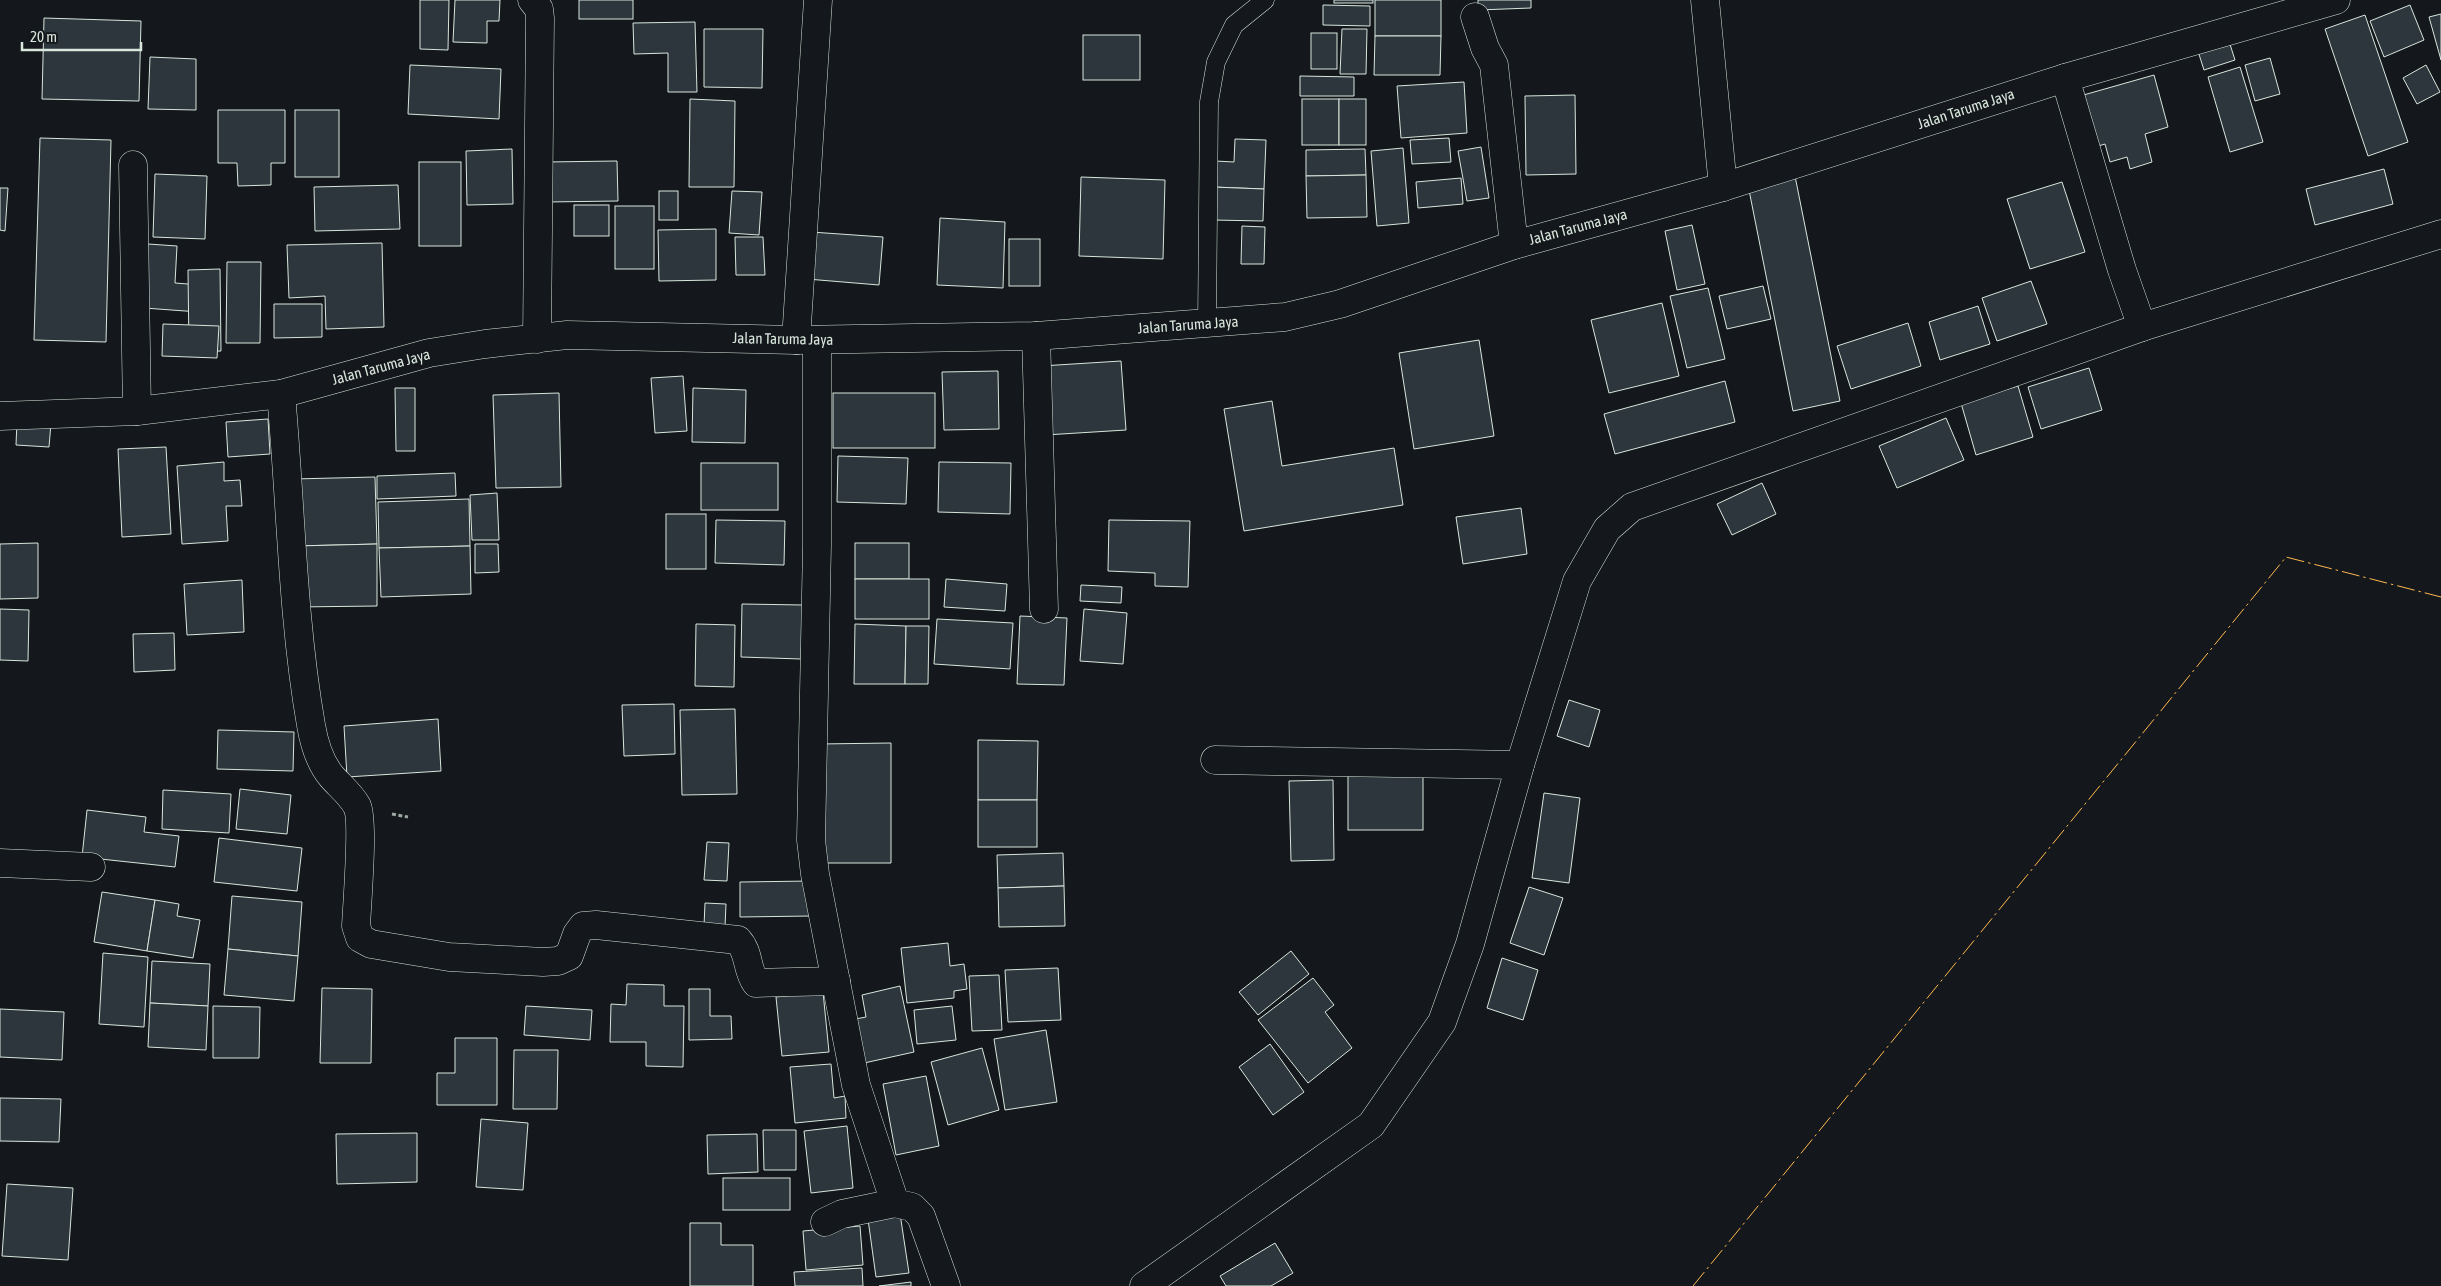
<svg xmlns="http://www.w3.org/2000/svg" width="2441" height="1286" font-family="'Asap Condensed',sans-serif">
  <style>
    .building { fill: #2c363c; stroke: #d8e6dc }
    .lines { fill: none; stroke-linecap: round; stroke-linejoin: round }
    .lane-casing { stroke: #d8e6dc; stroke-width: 19 }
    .street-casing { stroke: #d8e6dc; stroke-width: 29 }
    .primary-casing { stroke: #d8e6dc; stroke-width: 29 }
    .path { stroke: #9da8a2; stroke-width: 3; stroke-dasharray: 4 2.5; stroke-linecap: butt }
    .lane { stroke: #14181c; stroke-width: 18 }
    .street { stroke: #14181c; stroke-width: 28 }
    .primary { stroke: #14181c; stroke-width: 28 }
    .power { stroke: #ffb74d; stroke-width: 1; stroke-dasharray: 18 4 2.5 4; stroke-linecap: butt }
    .labels { text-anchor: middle; stroke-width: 4; stroke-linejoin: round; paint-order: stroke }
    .street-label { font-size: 15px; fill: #d8e6dc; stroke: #14181c }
  </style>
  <rect width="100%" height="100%" fill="#14181c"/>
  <g class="building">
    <polygon points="420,0 449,0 448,50 420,49"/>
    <polygon points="455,0 500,0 499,21 487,21 487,43 453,42"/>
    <rect x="579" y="0" width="54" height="19"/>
    <rect x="1334" y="0" width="39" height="3"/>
    <rect x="1375" y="0" width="66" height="36"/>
    <polygon points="1478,0 1531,0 1531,8 1478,10"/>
    <polygon points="1323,5 1370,6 1370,26 1323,25"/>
    <polygon points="2410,5 2424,40 2384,57 2370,21"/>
    <polygon points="2441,14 2441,60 2429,17"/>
    <polygon points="2365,15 2408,142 2368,156 2325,29"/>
    <polygon points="44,18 141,21 139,101 42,99"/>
    <polygon points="695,22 697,92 668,92 668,53 634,54 633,23"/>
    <polygon points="704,29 763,29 762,88 704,87"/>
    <polygon points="1342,29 1367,29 1366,74 1340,74"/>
    <rect x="1311" y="33" width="26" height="36"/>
    <rect x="1083" y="35" width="57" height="45"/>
    <polygon points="1375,36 1441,36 1440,75 1374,75"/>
    <polygon points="2228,38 2235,60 2204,70 2197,48"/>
    <polygon points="150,57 196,59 196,110 148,109"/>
    <polygon points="2270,58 2280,94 2255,101 2245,65"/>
    <polygon points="410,65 501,69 499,119 408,114"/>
    <polygon points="2426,65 2440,92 2417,104 2403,78"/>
    <polygon points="2240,67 2263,142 2230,152 2208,77"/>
    <polygon points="2154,75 2168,127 2145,134 2152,162 2130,169 2127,157 2110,162 2105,144 2088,149 2073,98"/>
    <polygon points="1300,76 1354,77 1354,96 1300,96"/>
    <polygon points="1464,82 1467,133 1401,138 1397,86"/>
    <polygon points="1575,95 1576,174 1526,175 1525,96"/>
    <polygon points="690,99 735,101 734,187 689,187"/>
    <rect x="1302" y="99" width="37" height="46"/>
    <rect x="1339" y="99" width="27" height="46"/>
    <polygon points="218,110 285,110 285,163 271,163 271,185 238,186 237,163 218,163"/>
    <rect x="295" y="110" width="44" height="67"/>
    <polygon points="40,138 111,140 106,342 34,340"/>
    <polygon points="1449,138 1451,162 1412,164 1410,140"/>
    <polygon points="1235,139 1266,140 1264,189 1213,187 1215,161 1234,162"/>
    <polygon points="1481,147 1489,198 1467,201 1458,151"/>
    <polygon points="1403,148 1409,223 1377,226 1371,151"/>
    <polygon points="512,149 513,204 467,205 466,151"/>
    <polygon points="1365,149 1366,175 1306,176 1306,150"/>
    <polygon points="617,161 618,201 546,202 546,162"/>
    <rect x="419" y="162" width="42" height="84"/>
    <polygon points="2384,169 2393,204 2315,225 2306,189"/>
    <polygon points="155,174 207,176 205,239 153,237"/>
    <polygon points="1366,175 1367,217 1307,218 1306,176"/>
    <polygon points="1795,176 1840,401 1793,411 1748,185"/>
    <polygon points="1081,177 1165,180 1163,259 1079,256"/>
    <polygon points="1461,178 1463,204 1418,208 1416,182"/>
    <polygon points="2062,182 2085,252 2030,269 2007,199"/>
    <polygon points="398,185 400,229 315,231 314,187"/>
    <polygon points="1213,187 1264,189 1263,221 1213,220"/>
    <polygon points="0,188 8,188 5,231 0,230"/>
    <rect x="659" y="191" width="19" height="29"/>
    <polygon points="732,191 762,192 759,235 729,233"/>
    <rect x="574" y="205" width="35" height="31"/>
    <rect x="615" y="206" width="39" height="63"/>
    <polygon points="940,218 1005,222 1003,288 937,285"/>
    <polygon points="1692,225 1705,284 1677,290 1665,231"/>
    <polygon points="1242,226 1265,227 1264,264 1241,264"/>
    <polygon points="716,229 716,280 659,281 658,230"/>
    <polygon points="811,232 883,237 879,285 807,279"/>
    <polygon points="735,237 763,237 765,275 736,275"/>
    <rect x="1009" y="239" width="31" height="47"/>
    <polygon points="382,243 384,327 326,329 325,296 289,298 287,245"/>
    <polygon points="148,244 177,246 175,283 201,285 199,312 144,308"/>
    <polygon points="227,262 261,262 260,343 226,343"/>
    <polygon points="220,269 221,351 189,352 188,270"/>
    <polygon points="2031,281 2047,324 1997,341 1982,298"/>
    <polygon points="1763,286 1771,319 1727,329 1719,296"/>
    <polygon points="1708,288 1725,359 1687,368 1670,296"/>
    <polygon points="1662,303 1679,376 1609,393 1591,320"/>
    <polygon points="274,304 322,304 322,337 274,338"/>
    <polygon points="1978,306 1990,344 1940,360 1929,322"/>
    <polygon points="1908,323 1921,366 1851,389 1837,346"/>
    <polygon points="163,324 219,326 217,358 162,356"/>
    <polygon points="1479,340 1494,436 1414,449 1399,353"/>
    <polygon points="1121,361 1126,430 1045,435 1041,366"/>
    <polygon points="2089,368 2102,410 2041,429 2028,387"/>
    <polygon points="998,371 999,429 944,430 942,372"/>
    <polygon points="683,376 687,431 655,433 651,378"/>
    <polygon points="1725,381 1735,422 1615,454 1604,414"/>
    <polygon points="2018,386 2033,437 1976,455 1961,403"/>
    <polygon points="395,388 415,388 415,451 396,451"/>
    <polygon points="693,388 746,390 745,443 692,442"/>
    <polygon points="559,393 561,487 496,488 493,395"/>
    <rect x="833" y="393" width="102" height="55"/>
    <polygon points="1272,401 1282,466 1394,448 1403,505 1244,531 1224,409"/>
    <polygon points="1946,418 1964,460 1897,488 1879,446"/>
    <polygon points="268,419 270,454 228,457 226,422"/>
    <polygon points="17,421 51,423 49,447 16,445"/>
    <polygon points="166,447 171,534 122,537 118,449"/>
    <polygon points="838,456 908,458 906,504 837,502"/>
    <polygon points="224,462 224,481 240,480 242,506 226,506 228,541 182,544 177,466"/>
    <polygon points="939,462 1011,463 1010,514 938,512"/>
    <rect x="701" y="463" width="77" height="47"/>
    <polygon points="455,473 456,496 377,499 377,476"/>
    <polygon points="375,477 377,544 295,546 293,479"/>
    <polygon points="1762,483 1776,514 1732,535 1717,504"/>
    <polygon points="497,493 499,540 472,540 470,495"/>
    <polygon points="469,499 470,546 379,548 378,502"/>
    <polygon points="1521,508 1527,554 1463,564 1456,517"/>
    <rect x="666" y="514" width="40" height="55"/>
    <polygon points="716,520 785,521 784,565 715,563"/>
    <polygon points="1109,520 1190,521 1188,587 1155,586 1155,573 1108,571"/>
    <polygon points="38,543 38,598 0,599 0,544"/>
    <rect x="855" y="543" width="54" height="36"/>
    <polygon points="377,544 377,606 296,607 295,546"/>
    <polygon points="475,544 498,544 499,572 475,573"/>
    <polygon points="470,546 471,594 381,597 379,548"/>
    <rect x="855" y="579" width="74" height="40"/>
    <polygon points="946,579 1007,584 1005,611 944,607"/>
    <polygon points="242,580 244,632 187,635 184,584"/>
    <polygon points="1081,585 1122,587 1121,603 1080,601"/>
    <polygon points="742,604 803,605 801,659 741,657"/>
    <polygon points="0,609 29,610 28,661 0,660"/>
    <polygon points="1084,609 1127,613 1123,664 1080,661"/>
    <polygon points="1020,616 1067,618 1064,685 1017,684"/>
    <polygon points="937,619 1013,623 1010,669 934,664"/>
    <polygon points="696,624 735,625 734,687 695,686"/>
    <polygon points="855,624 906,626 905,684 854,684"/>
    <polygon points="906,626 929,626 928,684 905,684"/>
    <polygon points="174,633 175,670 134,672 133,634"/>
    <polygon points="1569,700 1600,710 1589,747 1557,736"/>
    <polygon points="674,704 675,754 624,756 622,705"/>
    <polygon points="735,709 737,794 682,795 680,710"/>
    <polygon points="438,719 441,771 347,777 344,726"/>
    <polygon points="218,730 294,732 293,771 217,769"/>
    <polygon points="978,740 1038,741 1037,800 978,800"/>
    <polygon points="891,743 891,863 820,863 819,744"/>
    <rect x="1348" y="771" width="75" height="59"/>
    <polygon points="1333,780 1334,860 1291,861 1289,781"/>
    <polygon points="240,789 291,795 287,834 236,829"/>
    <polygon points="163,790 231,794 229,833 162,829"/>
    <polygon points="1544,793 1580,798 1569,883 1532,878"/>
    <rect x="978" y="800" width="59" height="47"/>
    <polygon points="87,810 146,817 144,832 179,836 175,867 82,857"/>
    <polygon points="219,838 302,848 297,891 214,882"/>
    <polygon points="707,842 729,843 727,881 704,880"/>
    <polygon points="1063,853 1064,886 998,888 997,855"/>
    <polygon points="811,881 811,916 740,917 740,882"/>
    <polygon points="1064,886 1065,926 999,927 998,888"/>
    <polygon points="1529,887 1563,898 1544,955 1510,943"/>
    <polygon points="102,892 155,900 147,951 94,942"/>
    <polygon points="232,896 302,902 298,956 228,949"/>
    <polygon points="155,900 179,904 177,916 200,920 193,958 147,951"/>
    <polygon points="705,903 726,904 725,927 704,926"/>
    <polygon points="948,943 950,966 964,964 967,989 954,991 954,998 907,1003 901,948"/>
    <polygon points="228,949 298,956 294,1001 224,995"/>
    <polygon points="1291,951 1309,974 1258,1015 1239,992"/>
    <polygon points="103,953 148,957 144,1027 99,1024"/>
    <polygon points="1502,958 1538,970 1523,1020 1487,1008"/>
    <polygon points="152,961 210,964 208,1006 150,1003"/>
    <polygon points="1058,968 1061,1020 1008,1022 1005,970"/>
    <polygon points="999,975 1002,1030 972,1031 969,976"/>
    <polygon points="1313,978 1334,1005 1325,1012 1352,1048 1308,1083 1258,1020"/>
    <polygon points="627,984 664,985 664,1006 684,1006 683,1067 646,1066 646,1042 610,1042 611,1004 626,1005"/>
    <polygon points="900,986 914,1052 855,1065 845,1021 866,1017 862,995"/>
    <polygon points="322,988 372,989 371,1063 320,1063"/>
    <polygon points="689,989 710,989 710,1016 731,1016 732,1039 689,1040"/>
    <polygon points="823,992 829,1052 782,1056 776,997"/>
    <polygon points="150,1003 208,1006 206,1050 148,1047"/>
    <polygon points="213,1006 260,1007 259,1058 213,1058"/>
    <polygon points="526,1006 592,1010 590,1040 524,1035"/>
    <polygon points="952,1006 956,1040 917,1044 914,1010"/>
    <polygon points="0,1009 64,1012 62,1060 0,1057"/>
    <polygon points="1046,1030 1057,1102 1005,1110 994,1039"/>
    <polygon points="455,1038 497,1038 497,1105 437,1105 437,1073 455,1073"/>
    <polygon points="1270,1044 1304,1092 1273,1115 1239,1067"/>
    <polygon points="982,1048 999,1110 948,1125 931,1062"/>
    <polygon points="514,1050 558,1050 557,1109 513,1109"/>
    <polygon points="831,1064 834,1098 845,1096 846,1118 795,1123 790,1067"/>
    <polygon points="926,1076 939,1146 896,1155 883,1084"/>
    <polygon points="0,1098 61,1099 59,1142 0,1141"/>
    <polygon points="481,1119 528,1123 523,1190 476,1187"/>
    <polygon points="847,1126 853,1188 811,1193 804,1131"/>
    <polygon points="763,1130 796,1130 796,1170 764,1170"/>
    <polygon points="417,1133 417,1182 337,1184 336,1134"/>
    <polygon points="757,1134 758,1172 708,1174 707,1135"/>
    <rect x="723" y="1178" width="67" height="32"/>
    <polygon points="7,1184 73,1188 68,1260 2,1256"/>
    <polygon points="899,1207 909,1273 876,1277 867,1212"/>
    <polygon points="690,1223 721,1223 721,1245 753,1245 753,1286 690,1286"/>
    <polygon points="860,1226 863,1265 806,1270 803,1231"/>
    <polygon points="1275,1243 1293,1273 1271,1286 1226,1286 1220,1276"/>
    <polygon points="862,1268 863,1286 795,1286 794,1272"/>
    <polygon points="911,1282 911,1286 879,1286"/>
  </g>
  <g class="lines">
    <g class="lane-casing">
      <polyline id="lane" points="1207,325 1209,102 1216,62 1234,25 1265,0"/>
    </g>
    <g class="street-casing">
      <g id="street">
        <polyline points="532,0 539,9 540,18 537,339"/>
        <polyline points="1705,0 1723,187"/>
        <polyline points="1475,17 1485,48 1494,65 1514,245"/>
        <polyline points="2065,78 2122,270 2142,327"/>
        <polyline points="133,165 137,411"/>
        <polyline points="1036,336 1044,609"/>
        <polyline points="796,340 818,0"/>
        <polyline points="817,340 817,545 811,840 815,874 856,1085 895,1203 912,1207 921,1216 946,1286"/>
        <path d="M 281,394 C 291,505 292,616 311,725 C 314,743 320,763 332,777 C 340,786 351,795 357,806 C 364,820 357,905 356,926 L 360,938 L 371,944 L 449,957 L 543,962 L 558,961 L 569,956 L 577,934 L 583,926 L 596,925 L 738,940 C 750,953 746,969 756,983 L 836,981"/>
        <polyline points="1215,760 1520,765"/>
        <polyline points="0,863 91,867"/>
        <polyline points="825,1222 842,1214 895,1203"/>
        <polyline points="1144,1286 1371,1125 1442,1022 1470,944 1520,765 1577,581 1607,529 1632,507 2142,327 2441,234"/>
      </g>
    </g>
    <g class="primary-casing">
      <polyline id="primary" points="0,416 137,411 281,394 429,353 485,344 567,335 796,340 1036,336 1285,317 1340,304 1514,245 1723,187 2065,78 2336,0"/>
    </g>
    <polyline class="path" points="392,814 408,817"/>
    <use href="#lane" class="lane"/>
    <use href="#street" class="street"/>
    <use href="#primary" class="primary"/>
    <polyline class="power" points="1693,1286 2286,557 2441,597"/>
  </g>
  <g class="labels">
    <g class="street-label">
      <text transform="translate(1966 109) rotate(-18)" y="5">Jalan Taruma Jaya</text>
      <text transform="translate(1578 227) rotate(-15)" y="5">Jalan Taruma Jaya</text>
      <text transform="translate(1188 325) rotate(-4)" y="5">Jalan Taruma Jaya</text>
      <text transform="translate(783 339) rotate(1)" y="5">Jalan Taruma Jaya</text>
      <text transform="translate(381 367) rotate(-15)" y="5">Jalan Taruma Jaya</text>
    </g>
  </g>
  <path d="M22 42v8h119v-8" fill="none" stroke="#d8e6dc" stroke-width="2.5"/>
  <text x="30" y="42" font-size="15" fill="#d8e6dc" stroke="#14181c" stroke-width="4" paint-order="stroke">20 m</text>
</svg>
